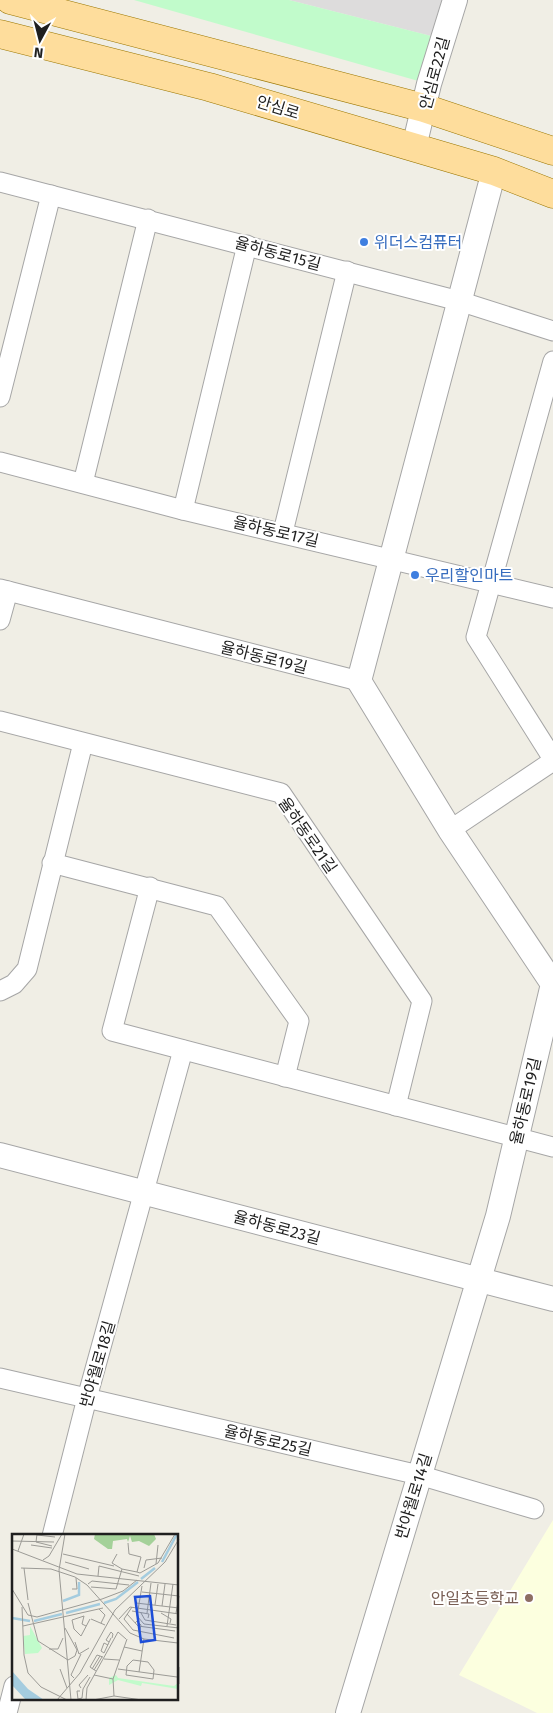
<svg xmlns="http://www.w3.org/2000/svg" width="553" height="1713" font-family="'Fira Sans','Noto Sans KR',sans-serif">
  <style>
    .residential { fill: #dddcdc }
    .education { fill: #fcffdf }
    .park { fill: #c1fbcb }
    .lines { fill: none; stroke-linecap: round; stroke-linejoin: round }
    .minor-casing { stroke: #a6a6a6; stroke-width: 21 }
    .tertiary-casing { stroke: #a6a6a6; stroke-width: 26 }
    .primary-casing { stroke: #9a7600; stroke-width: 29 }
    .minor { stroke: #fff; stroke-width: 19 }
    .tertiary { stroke: #fff; stroke-width: 24 }
    .primary { stroke: #fedd9c; stroke-width: 28 }
    .shop-dot { fill: #3f7fe0; stroke: #fff; stroke-width: 2 }
    .education-dot { fill: #8d6e63; stroke: #fff; stroke-width: 2 }
    .labels { text-anchor: middle; stroke-width: 4; stroke-linejoin: round; paint-order: stroke }
    .street-label { font-size: 16px; fill: #1f1f1f; stroke: #fff }
    .shop-label { font-size: 16px; fill: #366cbe; stroke: #fff; text-anchor: start }
    .education-label { font-size: 16px; fill: #785e54; stroke: #fff; text-anchor: end }
    .inset-river { fill: none; stroke: #a4ccdf; stroke-width: 2.5 }
    .inset-road { fill: none; stroke: #9c9b96; stroke-width: 1 }
    .view { fill: #1d4ed8; fill-opacity: 0.15; stroke: #1d4ed8; stroke-width: 2.5 }
    .inset-edge { fill: none; stroke: #1f1f1f; stroke-width: 2.5 }
  </style>
  <rect width="100%" height="100%" fill="#f0eee5"/>
  <polygon class="residential" points="289,0 453,0 443,39"/>
  <polygon class="education" points="553,1520 553,1713 537,1713 459,1675"/>
  <polygon class="park" points="134,0 289,0 443,39 429,84"/>
  <g class="lines">
    <g class="minor-casing">
      <g id="minor">
        <polyline points="0,182 459,301 553,331"/>
        <polyline points="553,361 476,637 553,759"/>
        <polyline points="0,397 51,195"/>
        <polyline points="0,462 183,510 553,598"/>
        <polyline points="83,483 148,219"/>
        <polyline points="183,510 247,245"/>
        <polyline points="283,532 347,271"/>
        <polyline points="0,589 359,681"/>
        <polyline points="0,620 8,591"/>
        <polyline points="0,721 281,793 422,1001 396,1106"/>
        <polyline points="450,830 553,761"/>
        <polyline points="52,863 217,906 299,1021 285,1077"/>
        <polyline points="150,887 112,1031 553,1147"/>
        <polyline points="0,991 14,984 27,969 83,743"/>
        <polyline points="0,1378 419,1475 534,1509"/>
        <polyline points="52,1536 87,1398 183,1050"/>
        <polyline points="7,1713 14,1686"/>
      </g>
    </g>
    <g class="tertiary-casing">
      <g id="tertiary">
        <polyline points="414,147 429,84 455,0"/>
        <polyline points="0,1155 553,1299"/>
        <polyline points="348,1713 498,1216 553,984 450,830 359,681 494,171"/>
      </g>
    </g>
    <g class="primary-casing">
      <g id="primary">
        <polyline points="10,0 424,108 553,151"/>
        <polyline points="0,34 209,87 494,171 553,194"/>
      </g>
    </g>
    <use href="#minor" class="minor"/>
    <use href="#tertiary" class="tertiary"/>
    <use href="#primary" class="primary"/>
  </g>
  <g class="shop-dot">
    <circle cx="364" cy="242" r="5"/>
    <circle cx="415" cy="575" r="5"/>
  </g>
  <circle class="education-dot" cx="529" cy="1598" r="5"/>
  <g class="labels">
    <g class="street-label">
      <text transform="translate(434 73) rotate(-75)" y="6">안심로22길</text>
      <text transform="translate(278 107) rotate(17)" y="6">안심로</text>
      <text transform="translate(278 253) rotate(15)" y="6">율하동로15길</text>
      <text transform="translate(276 531) rotate(13)" y="6">율하동로17길</text>
      <text transform="translate(264 657) rotate(14)" y="6">율하동로19길</text>
      <text transform="translate(308 835) rotate(55)" y="6">율하동로21길</text>
      <text transform="translate(525 1101) rotate(-77)" y="6">율하동로19길</text>
      <text transform="translate(277 1227) rotate(15)" y="6">율하동로23길</text>
      <text transform="translate(97 1364) rotate(-74)" y="6">반야월로18길</text>
      <text transform="translate(268 1440) rotate(13)" y="6">율하동로25길</text>
      <text transform="translate(413 1496) rotate(-73)" y="6">반야월로14길</text>
    </g>
    <g class="shop-label">
      <text x="374" y="248">위더스컴퓨터</text>
      <text x="425" y="581">우리할인마트</text>
    </g>
    <g class="education-label">
      <text x="519" y="1604">안일초등학교</text>
    </g>
  </g>
  <g transform="translate(12 1534)">
    <rect width="166" height="166" fill="#f0eee5"/>
    <path d="M 83,0 L 142,0 L 144,5 L 137,12 L 127,7 L 120,8 L 118,2 L 116,8 L 115,5 L 101,7 L 100,15 L 96,15 L 82,5 Z" fill="#a4d199"/>
    <path d="M 18,92 L 30,114 L 26,119 L 13,120 L 11,102 L 18,101 ZM 104,141 L 106,144 L 162,152 L 166,149 L 166,155 L 130,149 L 129,152 L 106,146 L 97,151 L 97,144 Z" fill="#c1fbcb"/>
    <path d="M 0,137 L 16,155 L 32,166 L 13,165 L 0,151 Z" fill="#a4ccdf"/>
    <path class="inset-river" d="M 150,28 L 165,0M 129,45 L 143,34M 51,67 L 67,61 L 67,48M 92,69 L 104,65 L 126,48M 54,79 L 88,70M 0,84 L 18,87M 22,87 L 50,80"/>
    <path class="inset-road" d="M 25,0 L 24,8 L 40,12M 53,0 L 47,36 L 59,166M 25,1 L 43,3M 0,7 L 42,8M 116,9 L 117,20 L 129,23 L 125,38 L 128,39M 19,11 L 40,14M 0,15 L 65,40 L 167,51M 6,17 L 12,0M 51,20 L 102,32M 31,26 L 37,22 L 50,0M 53,28 L 77,35M 144,30 L 146,11M 9,34 L 39,35 L 63,43 L 75,51 L 118,99 L 132,105 L 166,109M 12,34 L 16,66M 132,34 L 134,26 L 150,24M 110,35 L 125,38M 128,39 L 146,29 L 163,0M 86,42 L 87,32 L 127,42M 76,50 L 80,47 L 117,51M 130,52 L 125,82 L 132,90 L 167,94M 79,53 L 104,55 L 110,35 L 100,29 L 105,20M 0,55 L 16,81 L 25,83 L 90,65 L 111,57 L 125,46M 60,55 L 65,55 L 64,44M 130,58 L 167,62M 16,69 L 26,107 L 56,126 L 63,122 L 65,116 L 53,94M 124,69 L 167,74M 143,71 L 146,50M 150,72 L 153,50M 10,73 L 12,121 L 16,139 L 29,153 L 55,166M 120,73 L 112,85 L 121,96 L 162,104M 87,75 L 93,81 L 89,89M 120,77 L 137,80 L 136,84M 129,79 L 133,86 L 164,91M 135,79 L 139,49M 149,79 L 159,85 L 158,89M 164,79 L 167,62M 115,80 L 126,92 L 163,97M 79,85 L 93,91M 107,85 L 118,73 L 167,80M 123,89 L 125,87 L 129,91 L 127,99M 11,92 L 91,74M 155,92 L 161,50M 69,102 L 62,95 L 60,86 L 72,82 L 70,90 L 74,92M 69,102 L 78,85M 63,108 L 67,120 L 77,114M 97,108 L 94,106 L 99,98 L 101,100 L 100,104M 96,111 L 92,109 L 89,117 L 92,119 L 99,104M 112,113 L 130,117M 37,115 L 46,115 L 51,104M 92,125 L 107,126M 121,126 L 136,128 L 142,136 L 141,145 L 114,141 L 115,132 ZM 167,133 L 167,150M 48,135 L 55,154M 80,135 L 88,122M 106,135 L 165,143M 82,136 L 90,123M 84,137 L 78,133 L 85,121 L 91,123M 127,138 L 132,105M 82,141 L 101,145M 62,144 L 59,141 L 69,120M 69,154 L 67,151 L 76,141M 68,157 L 65,157 L 66,165 L 70,164 L 71,155 L 78,143M 102,162 L 101,145 L 115,105M 45,166 L 68,139 L 103,76 L 153,28 L 167,5M 74,166 L 75,154 L 106,98 L 114,105M 81,166 L 102,162 L 130,166"/>
    <path class="view" d="M 138,62 L 143,106 L 129,108 L 123,63 Z"/>
    <rect width="166" height="166" class="inset-edge"/>
  </g>
  <g transform="translate(40 40) rotate(187)" stroke="#ffffff" stroke-width="4" paint-order="stroke">
  <path d="M0-4L9 19L0 12L-9 19Z" fill="#1f1f1f"/>
  <text y="-8" font-size="14" font-weight="bold" text-anchor="middle" fill="#1f1f1f">N</text>
  </g>
</svg>
